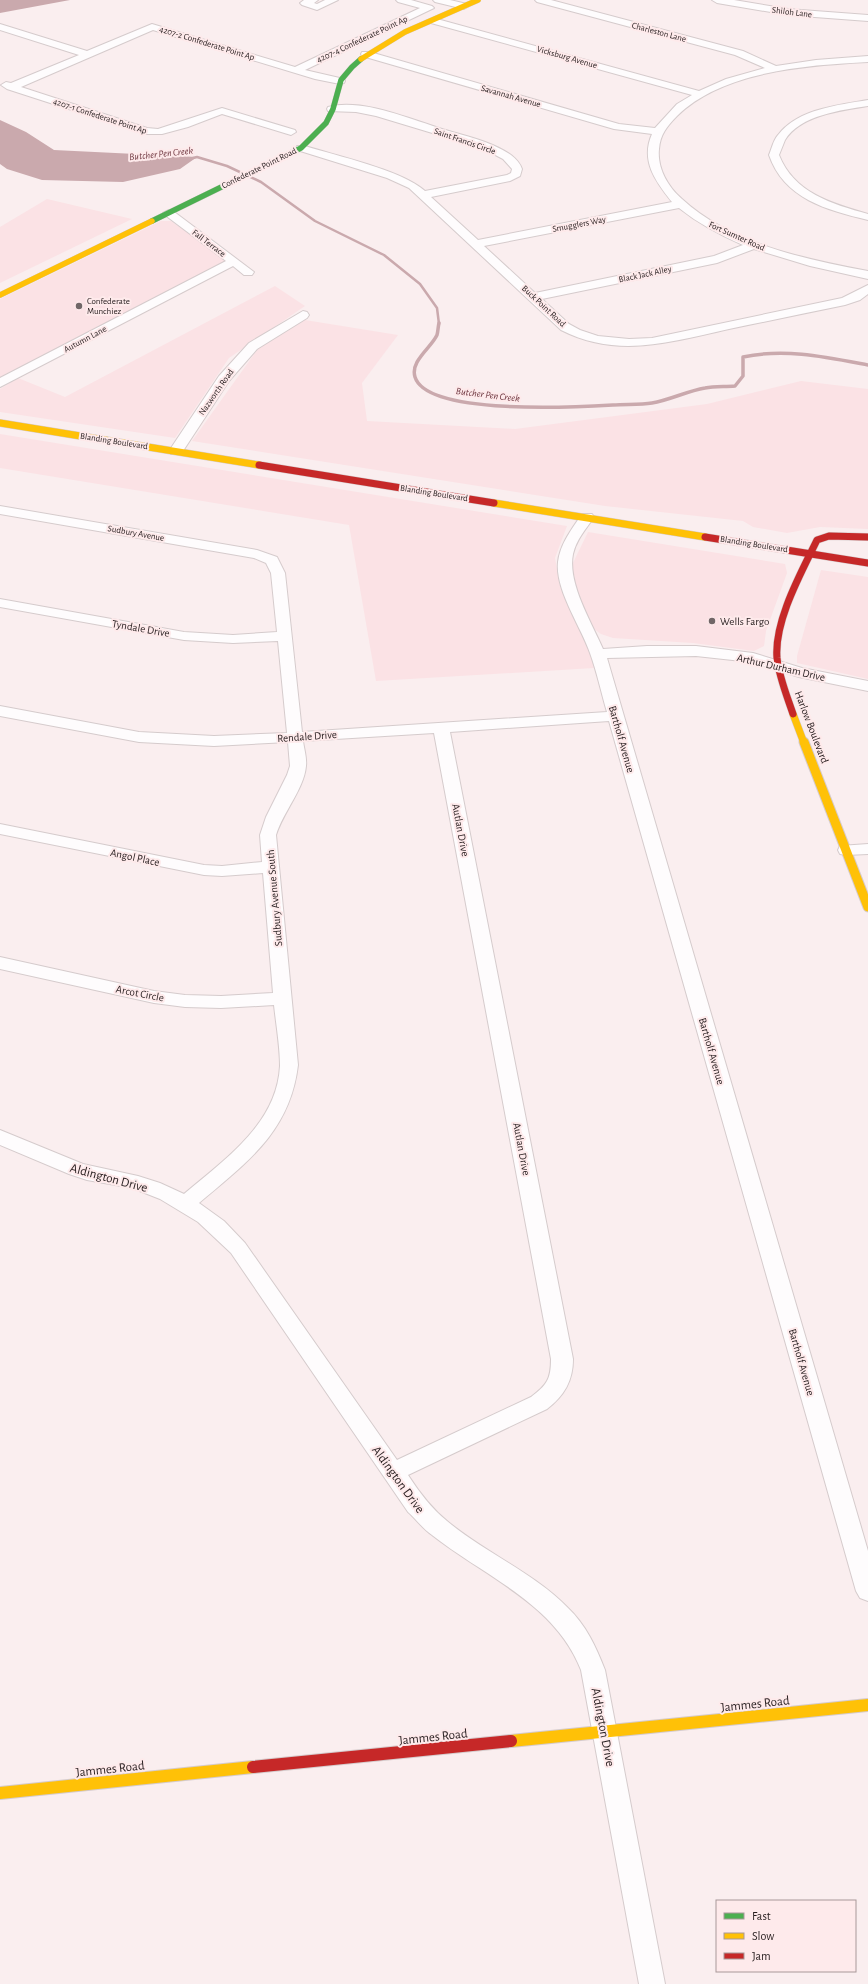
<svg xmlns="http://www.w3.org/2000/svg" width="868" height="1984" font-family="'Alegreya Sans',sans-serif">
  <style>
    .built { fill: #fbe2e5 }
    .water { fill: #caa9ad }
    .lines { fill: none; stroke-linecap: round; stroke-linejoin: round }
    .stream-far1 { stroke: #caa9ad; stroke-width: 2.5 }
    .stream { stroke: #caa9ad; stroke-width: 3.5 }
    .street-casing { stroke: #d5cbcc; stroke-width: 2 }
    .fast-casing { stroke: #d5cbcc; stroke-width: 6 }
    .slow-far3-casing { stroke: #d5cbcc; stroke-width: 6 }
    .slow-far2-casing { stroke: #d5cbcc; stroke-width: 8 }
    .slow-far1-casing { stroke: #d5cbcc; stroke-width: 11 }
    .slow-casing { stroke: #d5cbcc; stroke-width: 14 }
    .jam-far1-casing { stroke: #d5cbcc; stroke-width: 8 }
    .jam-casing { stroke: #d5cbcc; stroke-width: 14 }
    .street { fill: #fefcfd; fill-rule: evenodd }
    .fast { stroke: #4caf50; stroke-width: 5.5 }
    .slow-far3 { stroke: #ffc107; stroke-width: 5.5 }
    .slow-far2 { stroke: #ffc107; stroke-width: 7 }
    .slow-far1 { stroke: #ffc107; stroke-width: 9 }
    .slow { stroke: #ffc107; stroke-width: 12 }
    .jam-far1 { stroke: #c62828; stroke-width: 7 }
    .jam { stroke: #c62828; stroke-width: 12 }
    .poi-dot { fill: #706667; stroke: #feeaeb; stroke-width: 1.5 }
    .labels { text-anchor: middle; stroke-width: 4; stroke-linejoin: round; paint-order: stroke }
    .far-street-label { font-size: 9px; fill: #261d1e; stroke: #feeaeb }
    .far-poi-label { font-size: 9px; fill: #261d1e; stroke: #feeaeb; text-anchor: start }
    .far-water-label { font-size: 10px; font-style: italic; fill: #6f3740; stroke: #feeaeb }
    .poi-label { font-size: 11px; fill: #261d1e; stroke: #feeaeb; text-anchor: start }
    .street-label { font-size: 11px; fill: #261d1e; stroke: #feeaeb }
    .near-street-label { font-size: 13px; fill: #261d1e; stroke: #feeaeb }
  </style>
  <rect width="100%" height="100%" fill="#faeeef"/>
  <g class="built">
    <polygon points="47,199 132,219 0,283 0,227"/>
    <polygon points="161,221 171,221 225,259 222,265 0,380 0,299"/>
    <polygon points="275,286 305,306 229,358 175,438 0,412 0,389 18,378 65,397"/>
    <polygon points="305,320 398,335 362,383 367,421 515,429 707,404 801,381 868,389 868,529 820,527 787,533 753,527 743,521 605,506 192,441 260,346"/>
    <polygon points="0,434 567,526 555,558 560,586 590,652 594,668 376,681 349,525 0,468"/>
    <polygon points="588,532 785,564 787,573 766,631 764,646 754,651 693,643 613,638 601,634 594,629 575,588 571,567"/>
    <polygon points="821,570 868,577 868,679 797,663 797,656"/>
  </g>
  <g class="water">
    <polygon points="0,0 70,0 0,13"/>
    <polygon points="0,120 26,132 54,150 197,157 180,169 123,182 42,180 7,169 0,164"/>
  </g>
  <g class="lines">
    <polyline class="stream-far1" points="193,158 197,157 227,166 261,182 315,221 384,255 420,284 437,308 439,324"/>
    <path class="stream" d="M 439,323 C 438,327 438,332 437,335 C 431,348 410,361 415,377 C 427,416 579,407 613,405 C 626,404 640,405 652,403 C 670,400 687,391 705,388 C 715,386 725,387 735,386 L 743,376 L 743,357 C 785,348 826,357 868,365"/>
    <g class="street-casing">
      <g id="street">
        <polygon points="304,0 318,0 314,3 317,4 325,0 338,0 317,10 302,5 300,3"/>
        <polygon points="396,0 411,0 432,6 434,8 305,70 344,79 345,81 344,83 340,84 315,79 153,30 21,87 147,128 158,129 222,108 295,130 296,132 291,135 222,114 188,127 162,134 146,134 7,89 1,85 6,82 11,83 79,55 0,30 0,24 87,51 152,24 295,67 420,8 398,2"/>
        <polygon points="433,0 450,0 467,4 469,6 464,9 435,2"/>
        <path d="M 535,0 L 551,0 L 743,51 L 776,66 L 816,60 L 868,56 L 868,62 C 808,65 722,71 677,116 C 667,126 660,135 659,149 C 657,168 668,187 682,199 C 731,244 804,259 868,271 L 868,279 L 810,266 L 754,249 L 717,263 L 542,299 L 569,324 L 580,330 L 598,336 L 629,339 L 652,338 L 842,298 L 868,285 L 868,294 L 860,300 L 845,305 C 806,313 768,321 729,329 C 670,342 618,359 561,330 L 409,188 L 387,178 L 297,150 L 296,148 L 297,146 L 305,146 C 337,156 402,170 425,191 L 507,175 L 511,173 L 512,169 L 503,159 L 482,148 L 376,116 L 356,112 L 328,111 L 327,109 L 328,107 C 362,98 410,119 442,129 C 465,136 491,141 511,155 C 516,159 520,163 522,169 L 520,176 L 510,181 L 431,197 L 478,240 L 672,202 C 656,182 640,161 652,134 L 614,129 L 362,56 L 361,54 L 362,52 L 370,52 L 619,124 L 655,128 L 677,104 L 692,95 L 431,23 L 429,21 L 431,19 L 437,19 L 699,91 L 726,79 L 765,68 L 735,55 L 537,2 ZM 679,208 C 699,224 720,235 743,245 L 714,256 L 535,293 L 484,246 Z"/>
        <polygon points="712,0 734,0 788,9 868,15 868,21 788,15 717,3"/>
        <path d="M 868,100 L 868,106 C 842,110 800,115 785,140 C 783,145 781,150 779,155 C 794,193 832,204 868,214 L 868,220 C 827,210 784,199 769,155 C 772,148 773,141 778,135 C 798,109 838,105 868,100 Z"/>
        <polygon points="169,210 173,211 254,272 252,275 244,275 233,266 0,387 0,378 226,261 165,215 163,213"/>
        <polygon points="303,311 307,312 309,315 307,318 257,349 229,381 181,454 171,454 169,451 219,376 249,343"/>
        <path d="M 0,506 L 257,550 L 277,557 L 285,573 L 302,732 L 607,712 C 601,692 597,672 590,653 C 581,627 555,590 558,562 C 560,544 572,529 582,514 L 592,514 L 594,517 C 586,529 576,540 573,554 C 567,583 592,623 603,649 L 647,646 L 696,646 L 753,653 L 802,668 L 868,681 L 868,691 L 799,677 L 751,662 L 696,656 L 607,658 L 868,1551 L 868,1601 L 860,1598 L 856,1591 L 609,721 L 450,732 L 573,1359 C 573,1381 564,1396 547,1409 L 408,1475 C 419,1492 431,1508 447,1521 C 485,1553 533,1572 568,1608 C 586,1625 596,1647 605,1670 L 665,1984 L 639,1984 L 581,1670 C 555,1603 485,1577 432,1535 C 423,1529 416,1519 408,1512 L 231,1253 L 198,1222 L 160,1199 L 132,1188 L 87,1180 L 69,1174 L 0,1145 L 0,1130 L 83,1164 L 138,1176 L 160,1183 L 184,1194 C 225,1159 277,1124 280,1066 C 280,1046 276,1024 274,1005 L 221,1008 L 185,1007 L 154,1003 L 0,969 L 0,957 L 154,991 L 185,995 L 221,996 L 273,993 L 263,873 L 222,876 L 204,875 L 0,834 L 0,824 L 204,865 L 222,866 L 262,862 L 260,835 L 266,817 L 287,775 L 290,766 L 288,742 L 214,746 L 139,742 L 0,716 L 0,706 L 139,732 L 214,736 L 287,733 L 278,641 L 233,643 L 184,640 L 0,607 L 0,599 L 184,632 L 233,635 L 277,632 L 271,573 L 266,563 L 254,558 L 0,514 ZM 434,733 L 551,1359 C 551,1379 547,1385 531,1397 L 397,1460 L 245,1243 L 224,1221 L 199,1203 C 247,1162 290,1132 298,1065 L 276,835 C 283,812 304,789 306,766 C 307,758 304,749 303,741 Z"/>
        <polygon points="868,844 868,854 846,855 840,854 838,850 840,846"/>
      </g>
    </g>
    <g class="fast-casing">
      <polyline id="fast" points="152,221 301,148 326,123 333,109 341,80 352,67 361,59"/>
    </g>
    <g class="slow-far3-casing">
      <g id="slow-far3">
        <polyline points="361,59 405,32 478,0"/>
        <polyline points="0,295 152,221"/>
      </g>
    </g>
    <g class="slow-far2-casing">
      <g id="slow-far2">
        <polyline points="0,423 259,465"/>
        <polyline points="494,503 705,537"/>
        <polyline points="793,714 804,743"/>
      </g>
    </g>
    <g class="slow-far1-casing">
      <polyline id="slow-far1" points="804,742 868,907"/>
    </g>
    <g class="slow-casing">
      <g id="slow">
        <polyline points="511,1741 868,1705"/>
        <polyline points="0,1793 253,1767"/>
      </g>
    </g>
    <g class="jam-far1-casing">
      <g id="jam-far1">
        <polyline points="259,465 494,503"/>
        <polyline points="705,537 868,563"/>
        <path d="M 793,714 C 787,696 779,677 777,658 C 774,621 801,573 817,540 L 829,536 L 868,537"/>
      </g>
    </g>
    <g class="jam-casing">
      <polyline id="jam" points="253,1767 511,1741"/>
    </g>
    <use href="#street" class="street"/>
    <use href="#fast" class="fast"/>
    <use href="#slow-far3" class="slow-far3"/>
    <use href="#slow-far2" class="slow-far2"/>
    <use href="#slow-far1" class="slow-far1"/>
    <use href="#slow" class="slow"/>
    <use href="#jam-far1" class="jam-far1"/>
    <use href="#jam" class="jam"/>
  </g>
  <g class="poi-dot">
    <circle cx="79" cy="306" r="4"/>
    <circle cx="712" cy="621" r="4"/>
  </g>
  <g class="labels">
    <g class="far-street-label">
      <text transform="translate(792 12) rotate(7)" y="3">Shiloh Lane</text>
      <text transform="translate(659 32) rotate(15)" y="3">Charleston Lane</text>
      <text transform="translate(362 39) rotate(-25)" y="3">4207-4 Confederate Point Ap</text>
      <text transform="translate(207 43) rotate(17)" y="3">4207-2 Confederate Point Ap</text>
      <text transform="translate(567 57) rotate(16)" y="3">Vicksburg Avenue</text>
      <text transform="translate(511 96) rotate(16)" y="3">Savannah Avenue</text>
      <text transform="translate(100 116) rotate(18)" y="3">4207-1 Confederate Point Ap</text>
      <text transform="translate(465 141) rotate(19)" y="3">Saint Francis Circle</text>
      <text transform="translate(259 168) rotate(-26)" y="3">Confederate Point Road</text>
      <text transform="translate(579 224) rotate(-11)" y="3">Smugglers Way</text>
      <text transform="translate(737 236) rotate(24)" y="3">Fort Sumter Road</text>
      <text transform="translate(209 243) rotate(37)" y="3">Fall Terrace</text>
      <text transform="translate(645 274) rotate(-12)" y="3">Black Jack Alley</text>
      <text transform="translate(544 306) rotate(43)" y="3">Buck Point Road</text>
      <text transform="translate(85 339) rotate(-28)" y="3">Autumn Lane</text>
      <text transform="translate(216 392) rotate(-55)" y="3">Nazworth Road</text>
      <text transform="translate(114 441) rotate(9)" y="3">Blanding Boulevard</text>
      <text transform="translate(434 493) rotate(9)" y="3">Blanding Boulevard</text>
      <text transform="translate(136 533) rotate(10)" y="3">Sudbury Avenue</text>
      <text transform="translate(754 544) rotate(9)" y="3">Blanding Boulevard</text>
    </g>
    <g class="far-poi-label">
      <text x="87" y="304">Confederate<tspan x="87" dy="10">Munchiez</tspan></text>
    </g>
    <g class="far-water-label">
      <text transform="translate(161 153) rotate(-6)" y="4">Butcher Pen Creek</text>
      <text transform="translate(488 394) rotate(7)" y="4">Butcher Pen Creek</text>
    </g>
    <g class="poi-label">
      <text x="720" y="625">Wells Fargo</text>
    </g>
    <g class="street-label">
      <text transform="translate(141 628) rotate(10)" y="4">Tyndale Drive</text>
      <text transform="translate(781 667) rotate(13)" y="4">Arthur Durham Drive</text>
      <text transform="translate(812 727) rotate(69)" y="4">Harlow Boulevard</text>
      <text transform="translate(307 736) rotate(-4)" y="4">Rendale Drive</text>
      <text transform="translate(622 739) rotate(74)" y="4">Bartholf Avenue</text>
      <text transform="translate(461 830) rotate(79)" y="4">Autlan Drive</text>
      <text transform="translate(135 857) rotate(12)" y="4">Angol Place</text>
      <text transform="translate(274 898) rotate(-95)" y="4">Sudbury Avenue South</text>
      <text transform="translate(140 993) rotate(11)" y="4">Arcot Circle</text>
      <text transform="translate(712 1051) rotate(74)" y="4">Bartholf Avenue</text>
      <text transform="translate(522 1149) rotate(79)" y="4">Autlan Drive</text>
      <text transform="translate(802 1362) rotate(74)" y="4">Bartholf Avenue</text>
    </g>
    <g class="near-street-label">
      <text transform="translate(109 1177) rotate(15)" y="5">Aldington Drive</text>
      <text transform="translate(399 1479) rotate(54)" y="5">Aldington Drive</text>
      <text transform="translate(755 1703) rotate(-6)" y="5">Jammes Road</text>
      <text transform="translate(604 1727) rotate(79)" y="5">Aldington Drive</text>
      <text transform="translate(433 1736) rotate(-6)" y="5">Jammes Road</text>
      <text transform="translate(110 1768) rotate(-6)" y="5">Jammes Road</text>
    </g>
  </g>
  <rect x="716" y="1900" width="140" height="72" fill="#feeaeb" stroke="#a89899"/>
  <rect x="724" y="1913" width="20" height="6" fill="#4caf50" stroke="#a89899"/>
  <text x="752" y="1920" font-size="12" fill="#261d1e">Fast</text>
  <rect x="724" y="1933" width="20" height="6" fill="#ffc107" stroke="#a89899"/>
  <text x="752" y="1940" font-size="12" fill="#261d1e">Slow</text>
  <rect x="724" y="1953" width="20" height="6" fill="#c62828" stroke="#a89899"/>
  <text x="752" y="1960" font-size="12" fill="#261d1e">Jam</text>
</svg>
